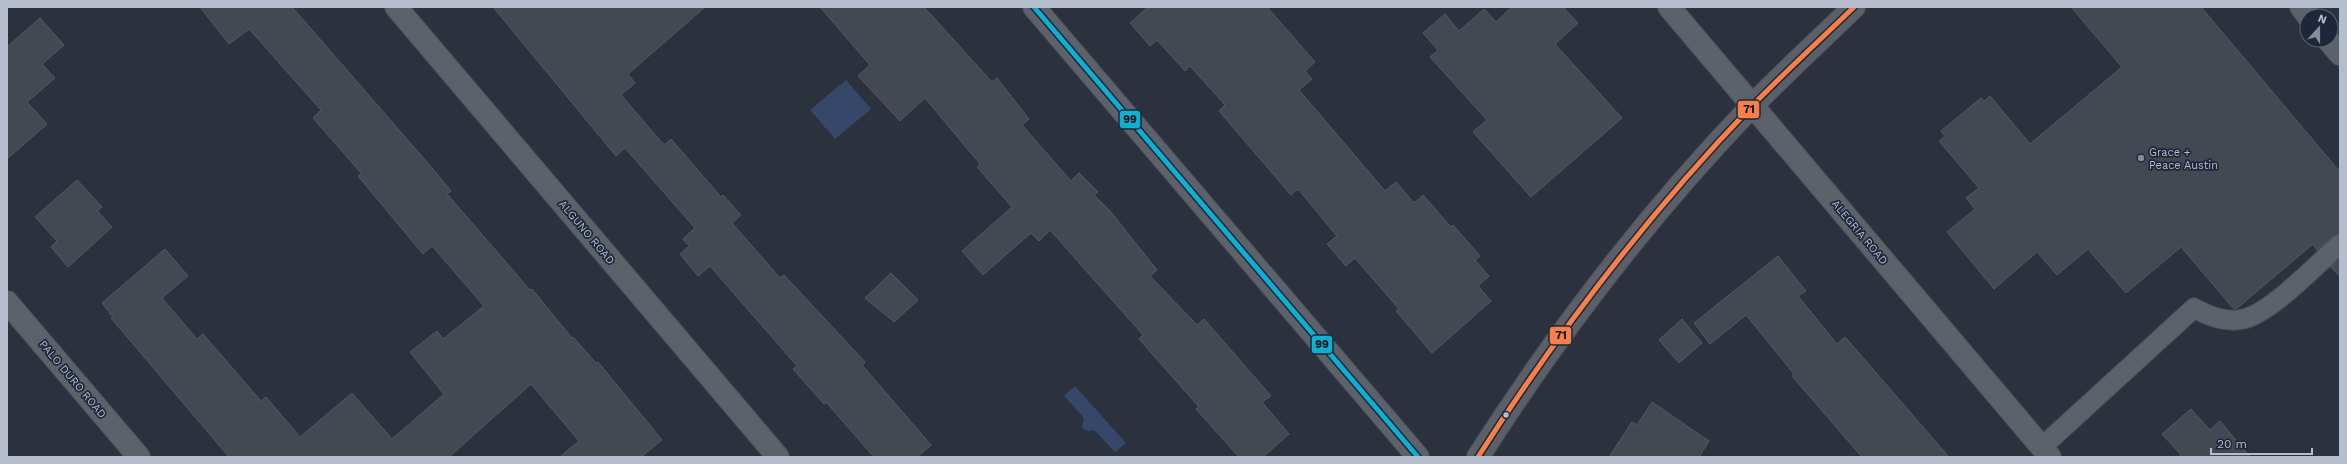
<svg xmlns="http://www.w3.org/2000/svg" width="2347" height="464" font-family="'Work Sans',sans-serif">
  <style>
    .water { fill: #364769 }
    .building { fill: #434852; stroke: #545964 }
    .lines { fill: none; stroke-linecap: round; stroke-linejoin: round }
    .lane-casing { stroke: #484d56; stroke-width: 21 }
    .street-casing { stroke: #484d56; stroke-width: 24 }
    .secondary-casing { stroke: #484d56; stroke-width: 24 }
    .lane { stroke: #5c616a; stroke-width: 19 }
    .street { stroke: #5c616a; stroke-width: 22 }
    .secondary { stroke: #5b5f68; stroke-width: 22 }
    .bus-1-casing { stroke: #1e2739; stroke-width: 8 }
    .bus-2-casing { stroke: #1e2739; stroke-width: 8 }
    .bus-1 { stroke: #0dafd3; stroke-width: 5 }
    .bus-2 { stroke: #f78048; stroke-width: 5 }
    .poi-dot { fill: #858c9b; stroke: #1e2739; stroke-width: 1.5 }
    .bus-dot { fill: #b6bdcd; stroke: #1e2739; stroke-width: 1.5 }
    .labels { text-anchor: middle; stroke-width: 3.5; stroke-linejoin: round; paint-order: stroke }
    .poi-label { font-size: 11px; fill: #b6bdcd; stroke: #1e2739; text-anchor: start }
    .street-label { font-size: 11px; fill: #b6bdcd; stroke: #1e2739 }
    .line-badge { stroke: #1e2739; stroke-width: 1.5 }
    .pale-badge-label { font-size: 11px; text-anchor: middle; font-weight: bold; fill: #111 }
  </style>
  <rect width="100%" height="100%" fill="#2b313d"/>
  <g class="water">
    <polygon points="846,80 871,109 835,139 810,110"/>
    <polygon points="1075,386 1126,443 1115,452 1094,430 1088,431 1082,428 1084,418 1064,396"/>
  </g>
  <g class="building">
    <polygon points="200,7 292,7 433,169 451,191 447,194 530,290 532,289 572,338 573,337 596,363 598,362 662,440 641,457 560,457 579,441 531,384 449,457 229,457 111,318 113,317 102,303 165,249 188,276 162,298 197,339 203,334 261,401 266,397 300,437 352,393 392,439 444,394 410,352 437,331 443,339 484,306 432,246 423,254 358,176 361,173 313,118 321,110 249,29 229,44"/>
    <polygon points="493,7 705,7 628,74 635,83 621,95 664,145 671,139 721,197 723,195 741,215 732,223 780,278 784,275 865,362 862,365 931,445 917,457 874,457 826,402 824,404 793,369 797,366 710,266 698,276 680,254 689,246 683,239 695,228 625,148 616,156"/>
    <polygon points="820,7 924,7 992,82 997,78 1029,119 1022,125 1071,181 1079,173 1098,192 1094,195 1111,212 1157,270 1150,276 1197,325 1204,319 1271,396 1262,402 1289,434 1263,457 1239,457 1196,409 1199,407 1139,339 1143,335 1050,230 1039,241 1031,233 983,275 962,251 1012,207 977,167 980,164 925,98 900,121 858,76 870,65"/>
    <polygon points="1148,7 1267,7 1315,62 1305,71 1312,79 1299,90 1385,191 1396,182 1414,203 1423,195 1451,227 1453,225 1480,256 1475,260 1489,276 1478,286 1491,301 1432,353 1396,311 1399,309 1355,258 1346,266 1327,244 1337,236 1298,189 1291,195 1219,111 1225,105 1190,66 1185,71 1157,40 1150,46 1130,23"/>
    <polygon points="1512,7 1563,7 1578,23 1555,44 1622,118 1531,197 1473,132 1487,120 1430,57 1438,50 1423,33 1445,14 1459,31 1484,9 1496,22"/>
    <polygon points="2071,7 2201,7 2340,172 2340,233 2333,236 2317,250 2313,244 2236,309 2234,309 2181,247 2126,293 2088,249 2057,275 2037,252 1994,289 1947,232 1975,209 1966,198 1979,188 1939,141 1945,136 1941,131 1981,98 1984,101 1990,96 2030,144 2122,67"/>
    <polygon points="40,18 64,45 42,64 55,78 27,102 47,124 7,159 7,47"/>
    <polygon points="77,180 102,207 97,211 112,227 68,267 51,247 57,241 35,217"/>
    <polygon points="1778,256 1806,291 1798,296 1837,344 1845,337 1949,457 1862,457 1792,376 1794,374 1746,315 1710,344 1694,323"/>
    <polygon points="2340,259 2340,277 2331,267"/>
    <polygon points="891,273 918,300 894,322 865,298"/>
    <polygon points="1682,319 1702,343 1679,363 1659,340"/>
    <polygon points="1652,402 1709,441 1699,457 1609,457 1632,422 1637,425"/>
    <polygon points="2191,409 2210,430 2220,421 2250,457 2178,457 2181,455 2162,434"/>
  </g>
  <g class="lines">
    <g class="lane-casing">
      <path id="lane" d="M 2042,447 L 2194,308 C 2209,316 2225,323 2243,319 C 2270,314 2318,263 2340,244"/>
    </g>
    <g class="street-casing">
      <g id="street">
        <polyline points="396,7 778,457"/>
        <polyline points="1034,7 1418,457"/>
        <polyline points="1669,7 2050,457"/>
        <polyline points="2301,7 2308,16"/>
        <polyline points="2328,40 2340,54"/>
        <polyline points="7,302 139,457"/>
      </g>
    </g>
    <g class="secondary-casing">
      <path id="secondary" d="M 1478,457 C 1558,332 1649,213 1752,106 C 1785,72 1820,40 1854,7"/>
    </g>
    <use href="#lane" class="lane"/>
    <use href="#street" class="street"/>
    <use href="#secondary" class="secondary"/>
    <g class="bus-1-casing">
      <polyline id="bus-1" points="1034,7 1418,457"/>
    </g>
    <g class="bus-2-casing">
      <path id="bus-2" d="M 1478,457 C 1558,332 1649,213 1752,106 C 1785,72 1820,40 1854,7"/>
    </g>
    <use href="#bus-1" class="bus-1"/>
    <use href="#bus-2" class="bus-2"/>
  </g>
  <circle class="poi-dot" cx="2141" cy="158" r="4"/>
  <circle class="bus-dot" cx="1506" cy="415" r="3.5"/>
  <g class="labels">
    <g class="poi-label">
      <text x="2149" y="156">Grace +<tspan x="2149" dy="13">Peace Austin</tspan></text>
    </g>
    <g class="street-label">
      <text transform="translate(587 232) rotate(50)" y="4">ALGUNO ROAD</text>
      <text transform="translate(1860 232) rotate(50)" y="4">ALEGRIA ROAD</text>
      <text transform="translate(73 379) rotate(50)" y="4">PALO DURO ROAD</text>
    </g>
  </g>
  <g class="line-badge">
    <rect x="1737" y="100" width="23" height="19" rx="4" fill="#f78048"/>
    <rect x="1119" y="110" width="22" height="19" rx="4" fill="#0dafd3"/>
    <rect x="1549" y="326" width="23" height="19" rx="4" fill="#f78048"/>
    <rect x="1311" y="335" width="22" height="19" rx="4" fill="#0dafd3"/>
  </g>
  <g class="pale-badge-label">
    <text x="1749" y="113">71</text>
    <text x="1130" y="123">99</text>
    <text x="1561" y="339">71</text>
    <text x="1322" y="348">99</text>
  </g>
  <rect width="2347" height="464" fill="none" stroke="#b6bdcd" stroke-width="16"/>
  <g transform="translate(2319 28) rotate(21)"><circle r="19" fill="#1e2739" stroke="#5b6374"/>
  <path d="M0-3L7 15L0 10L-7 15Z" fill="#858c9b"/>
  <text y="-6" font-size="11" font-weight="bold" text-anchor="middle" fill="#b6bdcd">N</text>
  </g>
  <path d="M2211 448v6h101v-6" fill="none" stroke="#b6bdcd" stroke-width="2"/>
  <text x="2217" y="448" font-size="12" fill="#b6bdcd" stroke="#1e2739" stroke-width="3" paint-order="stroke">20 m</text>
</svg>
